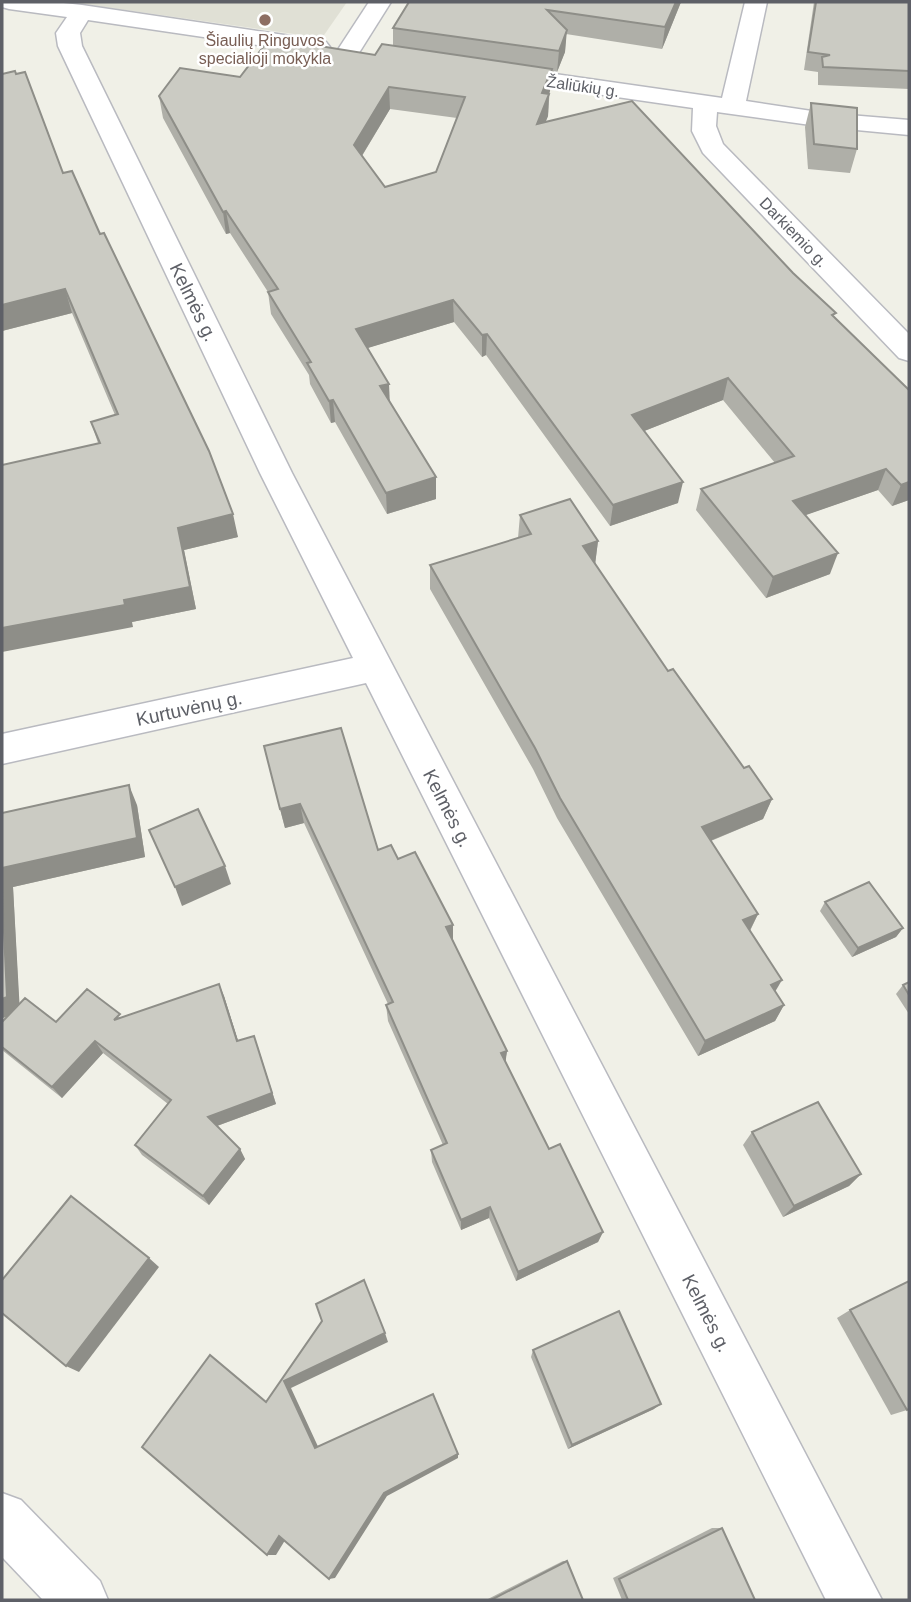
<svg xmlns="http://www.w3.org/2000/svg" width="911" height="1602" font-family="Helvetica,sans-serif">
  <style>
    .education { fill: #e0e0d5 }
    .lines { fill: none; stroke-linecap: round; stroke-linejoin: round }
    .minor-casing { stroke: #b9bac0; stroke-width: 3 }
    .minor { fill: #fff; fill-rule: evenodd }
    .wall { fill: #afafa8; fill-rule: evenodd }
    .shaded-wall { fill: #8e8e88 }
    .building { fill: #cbcbc3; stroke: #8e8e88; stroke-width: 2; fill-rule: evenodd }
    .education-dot { fill: #8d6e63; stroke: #fff; stroke-width: 2.5 }
    .labels { text-anchor: middle; stroke-width: 5; stroke-linejoin: round; paint-order: stroke }
    .far-education-label { font-size: 16px; fill: #785e54; stroke: #fff }
    .far-street-label { font-size: 16px; fill: #5e6067; stroke: #fff }
    .street-label { font-size: 19px; fill: #5e6067; stroke: #fff }
  </style>
  <rect width="100%" height="100%" fill="#f0f0e7"/>
  <polygon class="education" points="69,2 347,2 322,38"/>
  <g class="lines">
    <g class="minor-casing">
      <g id="minor">
        <polygon points="2,2 54,2 82,5 318,40 326,42 330,47 326,52 318,54 88,20 80,33 82,46 292,473 882,1600 826,1600 366,683 2,764 2,734 353,658 260,473 58,46 56,33 67,17 9,9 2,7"/>
        <polygon points="369,2 391,2 357,56 341,56 337,51"/>
        <polygon points="745,2 767,2 746,101 825,113 909,120 909,135 825,127 717,112 716,126 723,144 909,334 909,361 899,358 703,153 692,131 693,108 499,80 491,78 487,73 491,68 499,66 722,98"/>
        <polygon points="2,1493 21,1500 100,1581 108,1600 43,1600 2,1557"/>
      </g>
    </g>
    <use href="#minor" class="minor"/>
  </g>
  <g class="wall">
    <path d="M 409,2 L 681,2 L 662,49 L 566,34 L 565,52 L 557,72 L 551,72 L 548,116 L 545,122 L 835,317 L 909,500 L 892,506 L 878,490 L 805,515 L 830,574 L 766,598 L 696,510 L 701,489 L 775,463 L 723,400 L 644,431 L 678,503 L 610,526 L 486,355 L 482,357 L 454,322 L 367,348 L 390,402 L 436,477 L 436,499 L 387,514 L 335,422 L 331,423 L 310,384 L 309,375 L 271,314 L 268,292 L 230,233 L 226,234 L 163,118 L 159,96 L 240,77 L 375,55 L 393,46 L 393,28 ZM 390,109 L 457,118 L 436,172 L 385,187 L 362,156 Z"/>
    <polygon points="814,2 909,2 909,89 818,85 818,72 804,70"/>
    <polygon points="811,103 857,149 850,173 808,169 805,127"/>
    <polygon points="63,173 238,537 184,550 196,609 132,622 133,627 98,443 91,422 115,415 72,313 2,331"/>
    <polygon points="520,515 598,541 595,564 668,671 744,768 772,799 763,819 711,841 758,914 750,931 775,991 784,1005 775,1021 698,1056 557,818 533,769 430,589 430,565 518,538"/>
    <polygon points="264,746 378,850 398,859 453,925 453,941 507,1051 505,1062 549,1149 603,1232 598,1242 516,1281 489,1218 461,1230 432,1162 431,1150 443,1145 388,1021 386,1005 388,1004 304,823 285,828"/>
    <polygon points="137,805 145,857 13,887 19,1004 56,1022 122,1017 224,996 238,1041 258,1047 276,1104 217,1126 240,1149 245,1159 209,1205 142,1155 135,1145 168,1104 103,1053 62,1098 2,1050 2,1022 7,1017 2,1018 2,813"/>
    <polygon points="825,902 903,928 896,937 852,957 820,911"/>
    <polygon points="909,982 909,1014 896,994 903,985"/>
    <polygon points="752,1132 861,1174 849,1186 783,1217 743,1145"/>
    <polygon points="850,1310 907,1410 891,1415 837,1318"/>
    <polygon points="533,1350 654,1409 568,1449 531,1357"/>
    <polygon points="712,1528 722,1528 755,1600 622,1600 613,1578"/>
    <polygon points="563,1561 567,1561 583,1600 486,1600"/>
  </g>
  <g class="shaded-wall">
    <polygon points="676,2 681,2 662,49 665,27"/>
    <polygon points="567,30 565,52 557,72 559,51"/>
    <polygon points="552,69 550,91 541,115 542,93"/>
    <polygon points="389,87 390,109 355,167 354,145"/>
    <polygon points="549,94 548,116 536,147 537,124"/>
    <polygon points="226,211 230,233 226,234 223,212"/>
    <polygon points="65,289 72,313 2,331 2,305"/>
    <polygon points="453,300 454,322 358,351 356,329"/>
    <polygon points="487,334 486,355 482,357 482,335"/>
    <polygon points="728,378 723,400 629,437 632,415"/>
    <polygon points="389,384 390,406 380,386"/>
    <polygon points="333,400 335,422 331,423 329,401"/>
    <polygon points="886,469 878,490 786,522 793,501"/>
    <polygon points="436,477 436,499 387,514 386,493"/>
    <polygon points="683,482 678,503 610,526 613,505"/>
    <polygon points="909,482 909,500 892,506 901,485"/>
    <polygon points="233,514 238,537 184,550 196,609 132,622 133,627 2,652 2,628 178,528"/>
    <polygon points="598,541 595,565 583,546"/>
    <polygon points="838,553 830,574 766,598 773,577"/>
    <polygon points="129,785 137,805 145,857 13,887 20,1013 2,1018 2,868"/>
    <polygon points="772,799 763,819 695,847 702,827"/>
    <polygon points="300,804 304,823 285,828 280,809"/>
    <polygon points="225,866 231,884 182,906 175,887"/>
    <polygon points="758,914 749,932 743,920"/>
    <polygon points="453,925 453,942 446,927"/>
    <polygon points="903,928 896,937 852,957 858,948"/>
    <polygon points="782,980 772,997 771,985"/>
    <polygon points="219,984 224,996 242,1053 237,1041"/>
    <polygon points="784,1005 775,1021 698,1056 705,1041"/>
    <polygon points="254,1036 276,1104 214,1127 208,1117"/>
    <polygon points="95,1041 103,1053 62,1098 52,1087"/>
    <polygon points="507,1051 505,1066 501,1053"/>
    <polygon points="240,1149 245,1159 209,1205 203,1196"/>
    <polygon points="861,1174 849,1186 783,1217 794,1206"/>
    <polygon points="490,1207 489,1218 461,1230 461,1220"/>
    <polygon points="603,1232 598,1242 516,1281 518,1272"/>
    <polygon points="149,1258 159,1267 79,1372 66,1366"/>
    <polygon points="385,1333 388,1342 291,1388 321,1453 315,1448 284,1381"/>
    <polygon points="661,1404 654,1409 568,1449 572,1445"/>
    <polygon points="458,1454 458,1458 387,1496 335,1578 329,1579 384,1493"/>
    <polygon points="279,1536 287,1537 276,1555 267,1555"/>
  </g>
  <g class="building">
    <polygon points="409,2 676,2 665,27 547,10 567,30 559,51 393,28"/>
    <polygon points="816,2 909,2 909,71 823,67 822,57 830,55 808,52"/>
    <path d="M 270,38 L 375,55 L 382,44 L 552,69 L 542,93 L 549,94 L 537,124 L 632,101 L 793,273 L 836,313 L 832,315 L 909,390 L 909,482 L 901,485 L 886,469 L 793,501 L 838,553 L 773,577 L 701,489 L 794,456 L 728,378 L 632,415 L 683,482 L 613,505 L 487,334 L 482,335 L 453,300 L 356,329 L 389,384 L 380,386 L 436,477 L 386,493 L 333,400 L 329,401 L 307,363 L 311,362 L 268,292 L 278,289 L 226,211 L 223,212 L 159,96 L 180,68 L 240,77 ZM 389,87 L 465,97 L 436,172 L 385,187 L 354,145 Z"/>
    <polygon points="15,71 16,74 25,72 63,173 72,171 100,234 104,233 209,451 233,514 178,528 190,587 124,600 125,605 2,628 2,465 100,443 91,422 118,414 65,289 2,305 2,74"/>
    <polygon points="811,103 857,108 857,149 814,144"/>
    <polygon points="570,499 598,541 583,546 668,671 673,669 744,768 749,766 772,799 702,827 758,914 743,920 782,980 771,985 784,1005 705,1041 560,798 535,748 430,565 531,534 520,515"/>
    <polygon points="341,728 378,850 391,845 398,859 415,852 453,925 446,927 507,1051 501,1053 549,1149 560,1144 603,1232 518,1272 490,1207 461,1220 431,1150 447,1143 386,1005 393,1002 300,804 280,809 264,746"/>
    <polygon points="129,785 137,838 2,868 2,813"/>
    <polygon points="198,809 225,866 175,887 149,830"/>
    <polygon points="869,882 903,928 858,948 825,902"/>
    <polygon points="2,889 7,997 2,999"/>
    <polygon points="909,982 909,995 903,985"/>
    <polygon points="219,984 237,1041 254,1036 272,1093 208,1117 240,1149 203,1196 135,1145 171,1100 95,1041 52,1087 2,1047 2,1022 25,998 56,1022 87,989 120,1014 114,1020"/>
    <polygon points="818,1102 861,1174 794,1206 752,1132"/>
    <polygon points="71,1196 149,1258 66,1366 2,1313 2,1280"/>
    <polygon points="364,1280 385,1333 284,1381 315,1448 433,1394 458,1454 384,1493 329,1579 279,1536 267,1555 142,1447 210,1355 266,1402 322,1321 316,1304"/>
    <polygon points="909,1281 909,1409 907,1410 850,1310"/>
    <polygon points="619,1311 661,1404 572,1445 533,1350"/>
    <polygon points="722,1528 755,1600 628,1600 619,1579"/>
    <polygon points="567,1561 583,1600 491,1600"/>
  </g>
  <circle class="education-dot" cx="265" cy="20" r="7"/>
  <g class="labels">
    <g class="far-education-label">
      <text x="265" y="46">Šiaulių Ringuvos<tspan x="265" dy="18">specialioji mokykla</tspan></text>
    </g>
    <g class="far-street-label">
      <text transform="translate(583 86) rotate(8)" y="6">Žaliūkių g.</text>
      <text transform="translate(794 232) rotate(46)" y="6">Darkiemio g.</text>
    </g>
    <g class="street-label">
      <text transform="translate(194 302) rotate(64)" y="7">Kelmės g.</text>
      <text transform="translate(189 708) rotate(-12)" y="7">Kurtuvėnų g.</text>
      <text transform="translate(448 808) rotate(63)" y="7">Kelmės g.</text>
      <text transform="translate(707 1313) rotate(63)" y="7">Kelmės g.</text>
    </g>
  </g>
  <rect width="911" height="1602" fill="none" stroke="#5e6067" stroke-width="7"/>
</svg>
